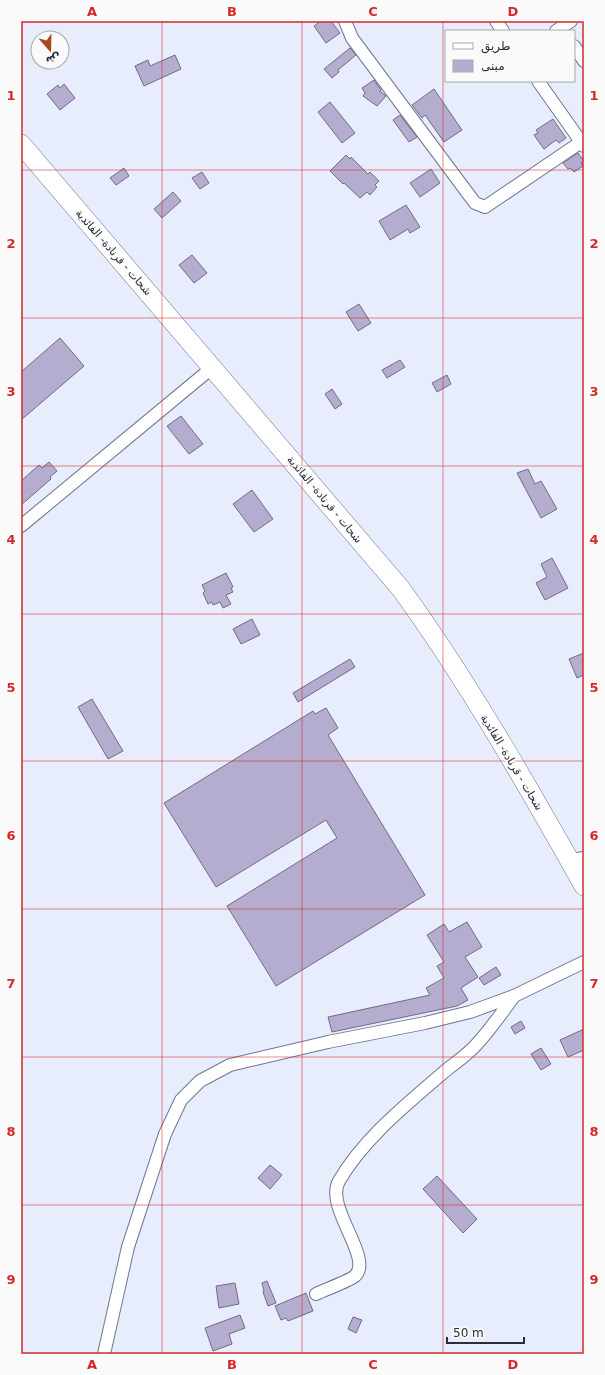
<svg xmlns="http://www.w3.org/2000/svg" width="605" height="1375" font-family="'DejaVu Sans','Noto Naskh Arabic',sans-serif">
  <style>
    .building { fill: #b4adcf; stroke: #716b83 }
    .lines { fill: none; stroke-linecap: round; stroke-linejoin: round }
    .street-casing { stroke: #6e778e; stroke-width: 14 }
    .primary-casing { stroke: #6e778e; stroke-width: 20 }
    .street { stroke: #fff; stroke-width: 12 }
    .primary { stroke: #fff; stroke-width: 19 }
    .grid { fill: none; stroke: #d62828; stroke-width: 1; stroke-opacity: 0.55 }
    .labels { text-anchor: middle; stroke-width: 3.5; stroke-linejoin: round; paint-order: stroke }
    .street-label { font-size: 11px; fill: #292d36; stroke: #fafafa }
    .neatline { fill: none; stroke: #d62828; stroke-width: 1.5 }
    .grid-label { font-size: 13px; text-anchor: middle; font-weight: bold; fill: #d62828 }
  </style>
  <rect width="100%" height="100%" fill="#e7edfd"/>
  <g class="building">
    <polygon points="321,21 331,21 340,33 326,43 314,26"/>
    <polygon points="350,48 356,55 338,70 339,72 332,78 324,69"/>
    <polygon points="175,55 181,69 144,86 135,66 148,60 150,66"/>
    <polygon points="374,80 381,90 380,91 386,96 377,106 363,96 365,93 362,88"/>
    <polygon points="64,84 75,98 60,110 47,94 58,85 60,88"/>
    <polygon points="434,89 462,130 444,142 425,115 422,118 412,105"/>
    <polygon points="330,102 355,133 342,143 318,112"/>
    <polygon points="400,115 417,137 409,142 393,120"/>
    <polygon points="553,119 566,138 559,143 556,140 544,149 534,135 538,133 536,130"/>
    <polygon points="578,153 584,161 581,163 583,166 574,172 570,168 568,169 563,163"/>
    <polygon points="346,155 350,159 351,157 368,174 370,172 379,181 375,185 377,187 370,195 367,192 360,198 344,183 343,184 330,171"/>
    <polygon points="124,168 129,176 116,185 110,178"/>
    <polygon points="431,169 440,183 420,197 410,183"/>
    <polygon points="202,172 209,183 200,189 192,178"/>
    <polygon points="173,192 181,201 162,218 154,209"/>
    <polygon points="406,205 420,227 410,233 408,229 390,240 379,221"/>
    <polygon points="192,255 207,273 194,283 179,265"/>
    <polygon points="359,304 371,323 358,331 346,312"/>
    <polygon points="60,338 84,366 21,420 21,372"/>
    <polygon points="400,360 405,367 387,378 382,370"/>
    <polygon points="447,375 451,384 437,392 432,383"/>
    <polygon points="332,389 342,404 335,409 325,394"/>
    <polygon points="181,416 203,444 189,454 167,426"/>
    <polygon points="49,462 57,471 50,477 51,479 21,505 21,481 39,465 42,468"/>
    <polygon points="528,469 535,484 541,481 557,509 541,518 517,473"/>
    <polygon points="252,490 273,519 254,532 233,504"/>
    <polygon points="552,558 568,588 545,600 536,583 547,577 541,564"/>
    <polygon points="226,573 233,587 231,588 233,592 226,595 231,604 223,608 220,602 213,605 212,602 208,604 203,593 205,591 202,585"/>
    <polygon points="252,619 260,635 241,644 233,629"/>
    <polygon points="584,653 584,675 577,678 569,659"/>
    <polygon points="350,659 355,667 298,702 293,693"/>
    <polygon points="92,699 123,751 108,759 78,707"/>
    <polygon points="326,708 338,728 328,735 425,895 276,986 227,906 337,838 326,820 216,887 164,803 313,711 315,714"/>
    <polygon points="467,922 482,947 465,957 478,977 461,988 468,1000 457,1006 332,1032 328,1017 430,995 426,988 444,978 437,966 444,962 427,935 444,924 449,932"/>
    <polygon points="496,967 501,975 484,985 479,978"/>
    <polygon points="521,1021 525,1028 515,1034 511,1027"/>
    <polygon points="584,1029 584,1050 568,1057 560,1040"/>
    <polygon points="541,1048 551,1064 541,1070 531,1054"/>
    <polygon points="270,1165 282,1175 270,1189 258,1178"/>
    <polygon points="437,1176 477,1219 463,1233 423,1189"/>
    <polygon points="267,1281 276,1303 268,1306 263,1292 264,1291 262,1283"/>
    <polygon points="235,1283 239,1304 219,1308 216,1286"/>
    <polygon points="306,1293 313,1311 288,1321 286,1318 281,1320 275,1306"/>
    <polygon points="240,1315 245,1328 229,1334 232,1344 213,1351 205,1328"/>
    <polygon points="353,1317 362,1320 356,1333 348,1329"/>
  </g>
  <g class="lines">
    <g class="street-casing">
      <g id="street">
        <polyline points="345,21 352,38 475,203 485,207 581,142"/>
        <polyline points="496,21 503,31"/>
        <polyline points="556,31 571,21"/>
        <polyline points="574,46 584,61"/>
        <polyline points="538,81 584,146"/>
        <polyline points="21,526 213,367"/>
        <polyline points="570,860 584,858"/>
        <path d="M 316,1294 C 324,1290 349,1281 355,1276 C 374,1258 324,1207 339,1181 C 364,1138 407,1104 444,1072 C 455,1063 467,1055 476,1045 C 490,1030 502,1013 514,996"/>
        <polyline points="104,1354 128,1247 165,1134 181,1100 200,1081 230,1065 328,1042 425,1023 470,1012 514,996 584,962"/>
      </g>
    </g>
    <g class="primary-casing">
      <path id="primary" d="M 21,144 L 401,589 C 469,683 527,785 584,886"/>
    </g>
    <use href="#street" class="street"/>
    <use href="#primary" class="primary"/>
  </g>
  <path class="grid" d="M 162,21 L 162,1354M 302,21 L 302,1354M 443,21 L 443,1354M 21,170 L 584,170M 21,318 L 584,318M 21,466 L 584,466M 21,614 L 584,614M 21,761 L 584,761M 21,909 L 584,909M 21,1057 L 584,1057M 21,1205 L 584,1205"/>
  <g class="labels">
    <g class="street-label">
      <text transform="translate(114 252) rotate(49)" y="4">شحات - قرنادة- الفائدية</text>
      <text transform="translate(325 499) rotate(50)" y="4">شحات - قرنادة- الفائدية</text>
      <text transform="translate(512 762) rotate(59)" y="4">شحات - قرنادة- الفائدية</text>
    </g>
  </g>
  <rect width="605" height="1375" fill="none" stroke="#fafafa" stroke-width="44"/>
  <rect x="445" y="30" width="130" height="52" fill="#fafafa" stroke="#a6a8ac"/>
  <rect x="453" y="43" width="20" height="6" fill="#ffffff" stroke="#a6a8ac"/>
  <text x="481" y="50" font-size="12" fill="#292d36">طريق</text>
  <rect x="453" y="60" width="20" height="12" fill="#b4adcf" stroke="#a6a8ac"/>
  <text x="481" y="70" font-size="12" fill="#292d36">مبنى</text>
  <g transform="translate(50 50) rotate(160)"><circle r="19" fill="#fafafa" stroke="#a6a8ac"/>
  <path d="M0-3L7 15L0 10L-7 15Z" fill="#ac461d"/>
  <text y="-6" font-size="11" font-weight="bold" text-anchor="middle" fill="#292d36">ش</text>
  </g>
  <path d="M447 1337v6h77v-6" fill="none" stroke="#292d36" stroke-width="2"/>
  <text x="453" y="1337" font-size="12" fill="#292d36" stroke="#fafafa" stroke-width="3" paint-order="stroke">50 m</text>
  <rect x="22" y="22" width="561" height="1331" class="neatline"/>
  <g class="grid-label">
    <text x="92" y="16">A</text>
    <text x="232" y="16">B</text>
    <text x="373" y="16">C</text>
    <text x="513" y="16">D</text>
    <text x="11" y="100">1</text>
    <text x="594" y="100">1</text>
    <text x="11" y="248">2</text>
    <text x="594" y="248">2</text>
    <text x="11" y="396">3</text>
    <text x="594" y="396">3</text>
    <text x="11" y="544">4</text>
    <text x="594" y="544">4</text>
    <text x="11" y="692">5</text>
    <text x="594" y="692">5</text>
    <text x="11" y="840">6</text>
    <text x="594" y="840">6</text>
    <text x="11" y="988">7</text>
    <text x="594" y="988">7</text>
    <text x="11" y="1136">8</text>
    <text x="594" y="1136">8</text>
    <text x="11" y="1284">9</text>
    <text x="594" y="1284">9</text>
    <text x="92" y="1369">A</text>
    <text x="232" y="1369">B</text>
    <text x="373" y="1369">C</text>
    <text x="513" y="1369">D</text>
  </g>
</svg>
